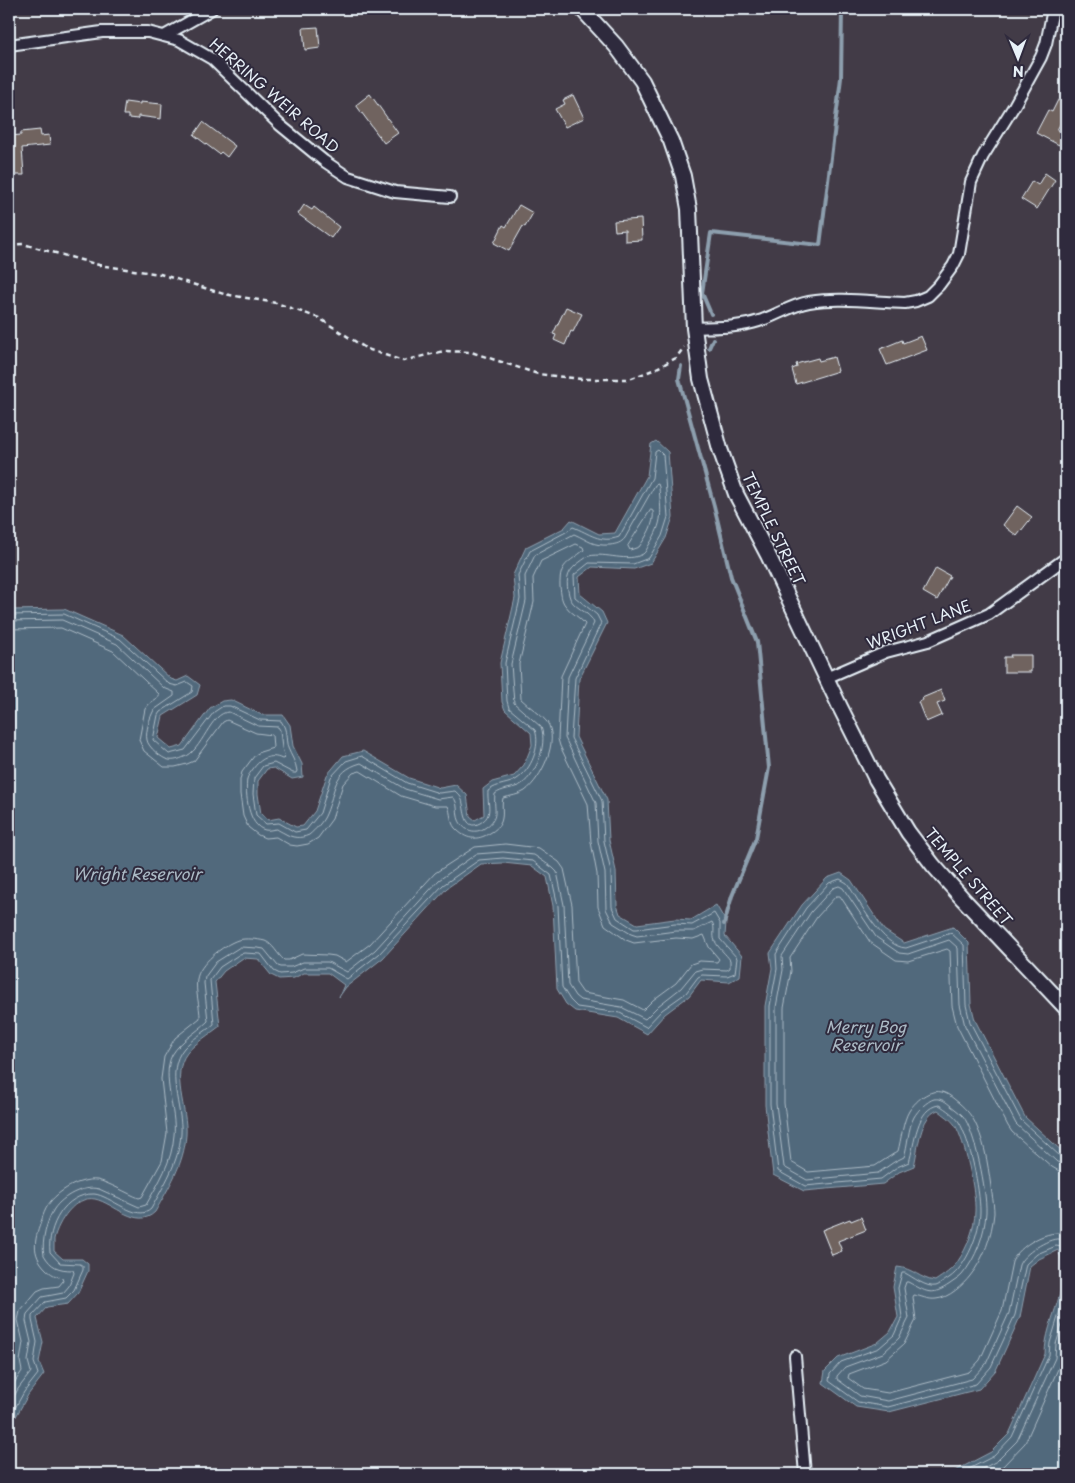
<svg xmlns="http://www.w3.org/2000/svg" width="1075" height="1483" font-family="'Playpen Sans',sans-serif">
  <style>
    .water { fill: #51697c; stroke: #8d9fae }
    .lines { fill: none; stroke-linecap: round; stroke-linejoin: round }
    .shore { stroke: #acbbc6; stroke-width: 1 }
    .stream { stroke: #8d9fae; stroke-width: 4 }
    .building { fill: #70635f; stroke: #e8f1f8 }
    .street-casing { stroke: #e8f1f8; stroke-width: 14 }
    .secondary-casing { stroke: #e8f1f8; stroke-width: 18 }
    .path { stroke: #e8f1f8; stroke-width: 2.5; stroke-dasharray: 5 4; stroke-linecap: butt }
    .street { stroke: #2f2a3d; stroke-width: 10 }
    .secondary { stroke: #2f2a3d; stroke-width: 14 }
    .labels { text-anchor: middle; stroke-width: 4; stroke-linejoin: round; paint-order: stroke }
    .street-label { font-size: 15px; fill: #e8f1f8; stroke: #2f2a3d }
    .water-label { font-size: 16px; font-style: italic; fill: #acbbc6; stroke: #2f2a3d }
  </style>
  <rect width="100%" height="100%" fill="#423b47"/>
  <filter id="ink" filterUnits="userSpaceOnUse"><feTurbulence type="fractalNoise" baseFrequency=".02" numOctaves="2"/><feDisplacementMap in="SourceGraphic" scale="10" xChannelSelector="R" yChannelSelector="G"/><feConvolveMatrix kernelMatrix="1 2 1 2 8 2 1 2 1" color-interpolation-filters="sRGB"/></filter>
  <g filter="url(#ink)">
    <g class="water">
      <path d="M 656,441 L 668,452 L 673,517 L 666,538 L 651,563 L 634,569 L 592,567 L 579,577 L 580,594 L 602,612 L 607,623 L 579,679 L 576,737 L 607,800 L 609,840 L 616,871 L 617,905 L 620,914 L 637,924 L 675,919 L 691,920 L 716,905 L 726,922 L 725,936 L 742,956 L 740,976 L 729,982 L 701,980 L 689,996 L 665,1014 L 647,1034 L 618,1018 L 575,1011 L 566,1004 L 557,989 L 553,906 L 547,877 L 532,866 L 503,863 L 481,864 L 447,888 L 383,958 L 346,987 L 339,997 L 344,985 L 328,973 L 304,973 L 294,978 L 279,979 L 271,975 L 258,959 L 243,958 L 224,971 L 215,982 L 220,1026 C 210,1034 195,1043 187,1053 C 170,1075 188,1109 186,1135 C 184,1164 169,1187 155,1212 C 137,1230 114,1203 95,1199 C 75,1195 58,1222 54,1239 C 54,1243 54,1247 54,1251 L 63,1259 L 82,1259 L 88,1264 L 88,1271 L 78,1293 L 68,1304 L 47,1307 L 37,1318 L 43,1342 L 39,1362 L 44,1374 L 28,1395 L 9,1429 L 9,610 L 64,609 L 123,635 L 171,679 L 177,681 L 188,676 L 200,685 L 197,695 L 163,716 L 158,738 L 171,749 L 182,746 L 210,708 L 222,701 L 231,700 L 262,715 L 283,715 L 290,725 L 293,746 L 302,764 L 303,777 L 292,779 L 274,768 L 267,769 L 258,781 L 258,794 L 261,814 L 268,820 L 279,818 L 296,827 L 303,826 L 315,811 L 327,775 L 343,756 L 363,751 L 409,778 L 440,788 L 456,785 L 467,795 L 470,816 L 475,820 L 484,815 L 483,789 L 492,782 L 514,776 L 524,765 L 532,745 L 531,733 L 505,710 L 502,702 L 500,663 L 515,598 L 513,575 L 526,547 L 564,528 L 571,520 L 599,534 L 615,533 L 647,476 L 651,444 Z"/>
      <path d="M 841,873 L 851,880 L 884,930 L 904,943 L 953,927 L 969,943 L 971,1004 L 975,1020 L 1025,1117 L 1066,1155 L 1066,1474 L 949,1474 L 991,1452 L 1009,1434 L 1045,1354 C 1045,1319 1074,1285 1058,1250 L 1039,1259 L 1030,1266 L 1020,1317 L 996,1370 L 979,1389 L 889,1412 L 856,1407 L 823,1383 L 825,1371 L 838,1358 L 877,1343 L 890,1332 L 898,1317 L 893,1287 L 897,1267 C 913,1268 920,1279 935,1281 C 944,1275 952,1270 958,1261 C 967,1248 975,1228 975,1211 C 976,1192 965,1141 955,1125 C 951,1119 944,1115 938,1110 C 920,1116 918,1149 914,1166 L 899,1172 L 883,1184 L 804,1191 L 773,1175 L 765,1105 L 765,1006 L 772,968 L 770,953 L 802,905 L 827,878 Z"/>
    </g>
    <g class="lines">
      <g class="shore">
        <path d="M 651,510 L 653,511 C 655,524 646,537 639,547 L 630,550 L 628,546 Z"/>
        <path d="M 9,615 L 64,614 L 120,639 L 169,684 L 177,686 L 187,682 L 193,686 L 192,692 L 160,712 L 158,715 L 153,740 L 169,754 L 185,750 L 214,712 L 223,706 L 230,706 L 260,720 L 281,721 C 288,731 285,738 288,748 C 291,756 296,762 297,771 L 296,773 L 293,773 L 274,763 L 263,766 L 254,778 L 253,794 L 256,815 L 266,824 L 279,823 L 295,832 L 306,830 L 320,813 L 331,777 L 346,761 L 362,756 L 407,783 L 439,793 L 455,791 C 458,794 461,796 462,800 C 465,809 464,832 480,823 C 494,815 487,805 488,791 C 498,783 509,785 517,779 C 531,770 541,746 535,730 L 509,708 L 507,701 L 505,663 L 520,599 L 518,575 L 530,551 L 566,532 L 573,527 C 589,533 600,544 619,537 L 652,478 L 655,452 L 658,450 L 663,455 L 668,517 L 662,536 L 649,558 L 633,564 L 589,563 L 574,575 L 575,597 L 597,615 L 601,623 L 575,678 L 571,738 L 602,801 L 604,841 L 611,872 L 612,907 L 617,918 L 634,929 L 637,929 L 675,924 L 692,925 L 714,913 L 720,923 L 720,939 L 737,958 L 735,973 L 727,976 L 702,975 L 698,977 L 686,993 L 662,1010 L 646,1027 L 620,1013 L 577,1007 L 570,1000 L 562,987 L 558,906 L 551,875 L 533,861 L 503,858 L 479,860 L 443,885 L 379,954 L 347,979 L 328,968 L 304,968 L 292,973 L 280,974 L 274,971 L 261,954 L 244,953 L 240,954 L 220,967 L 210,980 L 214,1024 C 205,1032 192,1039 184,1048 C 164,1072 183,1107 181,1134 C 179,1162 164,1185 151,1209 C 137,1223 110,1195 94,1194 C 65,1193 47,1227 50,1252 L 60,1263 L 80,1264 L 83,1266 L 83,1270 L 74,1290 L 66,1298 L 45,1302 L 32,1316 L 32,1320 L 37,1342 L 34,1362 L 38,1374 L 24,1392 L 9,1419"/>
        <path d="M 9,621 L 62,620 L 117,644 L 164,688 L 174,692 L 174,696 L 154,710 C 150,717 145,732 147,740 C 148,747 162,759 169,760 C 174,761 180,759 184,757 C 202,752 210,712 229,712 L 258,726 L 278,727 L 280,730 L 282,748 L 285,758 L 282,759 C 270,753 260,759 253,769 C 251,772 248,775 247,779 C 245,794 248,826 265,830 C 269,831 273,829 277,829 C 278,830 282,832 284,833 C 292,838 300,839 309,835 C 315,830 323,822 326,814 C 336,791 332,771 361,763 L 405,789 L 438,799 L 453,797 C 459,803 456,813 459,820 C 463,830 474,834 483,829 C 501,818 493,811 495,794 C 502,789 510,789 518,786 C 535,779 548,745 541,727 L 514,703 L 511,664 L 526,601 L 525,576 L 535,555 L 574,534 C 590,541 592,546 610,545 C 617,544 621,543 625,538 L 655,485 L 658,484 L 659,487 C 661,513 664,521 649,545 C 647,548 646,552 643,554 C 627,563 606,552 589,556 C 585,558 580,562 576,565 C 566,573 566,583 569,595 C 571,608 590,611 594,623 L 568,677 L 565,738 L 596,803 L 598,841 L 605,873 L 606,909 L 613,923 L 631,934 L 637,936 L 676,931 L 694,931 L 712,922 C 716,928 712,935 715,941 C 718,948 726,954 730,960 L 730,968 L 727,970 L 702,969 L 695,971 L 681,988 L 658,1006 L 645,1019 L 621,1007 L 580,1000 L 575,996 L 568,985 L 564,905 L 557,872 L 553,868 L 534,855 L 503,852 L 476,854 L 439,880 L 375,950 L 347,972 L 328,962 L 303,962 L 291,967 L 281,967 L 278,966 L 264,949 L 258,948 L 240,947 L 216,962 L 205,977 L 204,983 L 208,1021 C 196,1033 181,1040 172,1055 C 161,1077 177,1112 174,1135 C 172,1162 159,1182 146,1205 L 139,1207 L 99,1189 C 83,1185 63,1196 54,1209 C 47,1220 41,1242 44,1255 C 51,1267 58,1270 73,1270 L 74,1273 L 69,1286 L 63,1293 L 42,1297 L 27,1314 L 26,1321 L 31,1342 L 28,1361 L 31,1372 L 18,1389 L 9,1406"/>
        <path d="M 9,629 L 61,628 L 113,651 L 159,694 L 159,697 L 150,703 L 145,709 L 139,740 L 144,751 L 164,767 L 175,767 L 187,764 L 194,761 L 223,722 L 227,720 L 256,733 L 272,735 L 273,748 L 260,752 L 255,755 L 242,772 L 240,780 L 240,794 L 243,816 L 248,827 L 258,835 L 265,838 L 276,837 L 290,845 L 297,846 L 308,844 L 318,838 L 332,819 L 343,784 L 353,773 L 360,771 L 401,796 L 435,806 L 448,806 C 451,813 450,822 455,828 C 466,840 477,841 490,833 C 495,830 499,827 501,822 C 504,814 501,806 503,798 C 510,796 519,795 525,791 C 541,779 560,741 547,722 C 540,713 529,707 521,699 L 519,664 L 534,602 L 533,578 L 541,561 L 576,544 L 583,547 L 584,550 C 569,563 559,563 560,587 C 561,593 561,600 565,605 C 570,613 580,617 585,624 L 561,676 L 558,739 L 560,746 L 588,804 L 591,842 L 597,874 L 598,907 L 605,925 L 626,940 L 634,943 L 676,938 L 693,939 L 704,935 L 709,947 L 719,959 L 717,962 L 700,961 L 691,964 L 676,983 L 653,1000 L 643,1010 L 624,1000 L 583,993 L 576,983 L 572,905 L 564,869 L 559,862 L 539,848 L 505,844 L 475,847 L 435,873 L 370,944 L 346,962 L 335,956 L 328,955 L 302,954 L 289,960 L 284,960 C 277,954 273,944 265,941 C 257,939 245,938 238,940 C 223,945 199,964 197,979 C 195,992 200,1006 200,1018 L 175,1038 L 164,1057 L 161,1079 L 167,1133 L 162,1161 L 142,1197 L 139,1198 C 128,1194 108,1182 97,1180 C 80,1178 57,1191 48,1205 C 45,1210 43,1215 42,1219 C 35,1238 30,1253 46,1269 C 51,1274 55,1276 62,1278 L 63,1281 L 59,1286 L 44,1288 L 37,1291 L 20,1311 L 18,1320 L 23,1342 L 20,1361 L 22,1371 L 9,1391"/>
        <path d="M 1066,1158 L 1061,1157 L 1021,1120 L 970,1022 L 966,1005 L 964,945 L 951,933 L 906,948 C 882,947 860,902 847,883 L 840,879 L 829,883 L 806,908 L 776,954 L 777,969 L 770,1006 L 770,1104 L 778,1171 L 805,1186 L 881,1179 L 897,1167 L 909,1162 C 915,1144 916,1108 939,1105 C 946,1109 955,1116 959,1122 C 970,1140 980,1190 980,1211 C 980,1232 967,1266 949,1278 C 945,1280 940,1285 936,1286 C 926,1288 913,1277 905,1273 L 902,1273 L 898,1288 L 902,1317 L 894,1335 L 879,1348 L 841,1362 L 830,1374 L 829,1381 L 858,1402 L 888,1407 L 976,1384 L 991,1367 L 1015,1315 L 1026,1264 L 1037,1254 L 1056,1246 L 1062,1247 L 1066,1256"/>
        <path d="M 1066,1164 L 1057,1162 L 1016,1124 L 965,1026 L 960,1005 L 958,948 L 949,940 L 908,954 L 899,953 L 876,937 L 843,888 L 839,886 L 833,888 L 811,912 L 782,956 L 783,970 L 776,1007 L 776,1104 L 784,1167 L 807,1180 L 878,1173 L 894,1162 L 904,1157 C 908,1145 908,1128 914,1117 C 918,1110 927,1101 934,1099 C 942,1098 946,1102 951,1106 C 955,1109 959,1112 963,1116 C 975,1131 987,1192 986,1212 C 985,1234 976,1258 962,1275 C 958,1279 954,1281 950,1284 C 931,1297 927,1292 908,1282 L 906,1282 L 904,1288 L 909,1318 L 899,1338 L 883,1353 L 845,1367 L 837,1376 L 837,1379 L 860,1396 L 888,1401 L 972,1379 L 986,1364 L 1009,1313 L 1019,1265 C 1023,1254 1048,1238 1059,1239 C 1063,1240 1063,1241 1066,1243"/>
        <path d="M 1066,1172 L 1059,1171 L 1052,1167 L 1012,1132 L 1008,1126 L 957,1026 L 952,1006 L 950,951 L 947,949 L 908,961 L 896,960 L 870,942 L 840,896 L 836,896 L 817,917 L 790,958 L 791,971 L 784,1008 L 784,1103 L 791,1162 L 808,1172 L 875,1166 L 898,1151 C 901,1140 903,1121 909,1111 C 917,1099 932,1086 947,1094 C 951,1096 955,1100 959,1103 C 967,1110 973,1117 977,1127 C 986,1146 989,1173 992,1194 C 993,1200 994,1207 994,1213 C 992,1235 984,1259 970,1276 C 963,1285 949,1298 936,1299 C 928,1300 921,1296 914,1295 L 913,1297 L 916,1320 L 904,1344 L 886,1360 L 849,1374 L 848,1378 L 863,1389 L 888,1393 L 969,1372 L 980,1360 L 1002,1311 L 1012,1262 C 1018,1246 1049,1228 1066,1234"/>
        <polyline points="959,1474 994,1456 1012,1437 1049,1355 1050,1343 1066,1291"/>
        <polyline points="972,1474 997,1461 1017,1441 1055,1358 1056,1344 1066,1312"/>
        <polyline points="988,1474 1003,1466 1025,1443 1062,1360 1064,1345 1066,1336"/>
      </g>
      <g class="stream">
        <polyline points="711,314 702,293 711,233 820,245 841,78 842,9"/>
        <polyline points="709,348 713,339"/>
        <polyline points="681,366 679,379 714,506 731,577 757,642 769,768 756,838 732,896 724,924"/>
      </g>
    </g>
    <g class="building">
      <polygon points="318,27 320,48 305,50 303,28"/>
      <polygon points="370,94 398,133 384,143 356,105"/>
      <polygon points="573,95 584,118 565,127 555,109 565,104 563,100"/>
      <polygon points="1058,100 1066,105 1066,113 1057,130 1065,134 1059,145 1036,133 1048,110 1052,112"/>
      <polygon points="125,102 140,104 140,102 162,104 161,119 138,116 138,119 128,118 128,115 123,115"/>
      <polygon points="203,122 235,146 227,157 221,152 219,154 194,135"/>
      <polygon points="40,130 41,136 49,135 50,145 22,148 24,175 14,175 10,136 21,135 21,132"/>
      <polygon points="1045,173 1055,180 1037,209 1021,199 1032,181 1038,185"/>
      <polygon points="304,205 312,210 314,207 339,227 331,238 298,214"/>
      <polygon points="519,205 533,213 525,227 523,226 509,251 494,243 503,225 506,227"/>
      <polygon points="641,219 642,240 625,241 625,230 615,231 614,221"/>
      <polygon points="566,307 582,314 573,332 571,331 565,345 554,340 556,335 553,334"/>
      <polygon points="921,336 927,350 887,365 880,349 902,340 903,343"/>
      <polygon points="834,357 838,371 796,384 792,369 797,367 796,364 818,358 819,361"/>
      <polygon points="1017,506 1032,517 1017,536 1003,525"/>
      <polygon points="936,568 950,576 937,600 923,592"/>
      <polygon points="1010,655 1031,655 1031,672 1004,672 1004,657 1011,657"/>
      <polygon points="941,690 945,701 937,704 942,715 926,722 918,702 923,700 922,698"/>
      <polygon points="861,1217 866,1230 838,1241 842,1251 832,1255 822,1230 850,1219 851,1221"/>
    </g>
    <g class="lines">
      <g class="street-casing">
        <g id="street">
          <polyline points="164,36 212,9"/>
          <polyline points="9,45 102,32 148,32 179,40 212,59 280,125 324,161 348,177 395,192 450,197"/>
          <path d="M 694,328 C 715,327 738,328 759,321 C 776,316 791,305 809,302 C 840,297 873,302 905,303 L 916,301 L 928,296 L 939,285 L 953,266 L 959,254 L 971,182 L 983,156 L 1014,106 L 1041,57 L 1046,44 L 1053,9"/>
          <polyline points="826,678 886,652 928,641 989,614 1066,558"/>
          <polyline points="795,1356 805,1474"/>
        </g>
      </g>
      <g class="secondary-casing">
        <polyline id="secondary" points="582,9 616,46 642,81 671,141 683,176 689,209 694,328 701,379 720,449 736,494 768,555 840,707 876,779 908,832 933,865 963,899 1066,1008"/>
      </g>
      <polyline class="path" points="9,245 23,244 99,265 160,274 224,294 276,303 319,318 367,349 403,361 444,351 471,352 538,374 581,379 629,379 653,370 676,358 684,347"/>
      <use href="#street" class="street"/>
      <use href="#secondary" class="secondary"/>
    </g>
  </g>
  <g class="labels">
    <g class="street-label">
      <text transform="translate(274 96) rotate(41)" y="5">HERRING WEIR ROAD</text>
      <text transform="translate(773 529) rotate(64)" y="5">TEMPLE STREET</text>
      <text transform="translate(919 625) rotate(-21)" y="5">WRIGHT LANE</text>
      <text transform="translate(968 877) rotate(49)" y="5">TEMPLE STREET</text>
    </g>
    <g class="water-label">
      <text x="137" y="880">Wright Reservoir</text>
      <text x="866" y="1033">Merry Bog<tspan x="866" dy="18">Reservoir</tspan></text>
    </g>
  </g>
  <rect width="1075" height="1483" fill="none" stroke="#2f2a3d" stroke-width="30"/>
  <rect x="15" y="15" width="1045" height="1453" fill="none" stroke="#e8f1f8" stroke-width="2" filter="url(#ink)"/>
  <g transform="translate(1018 58) rotate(179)" stroke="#2f2a3d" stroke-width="4" paint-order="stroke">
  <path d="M0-4L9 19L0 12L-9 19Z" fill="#e8f1f8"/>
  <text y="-8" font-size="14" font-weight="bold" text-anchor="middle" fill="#e8f1f8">N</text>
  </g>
</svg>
